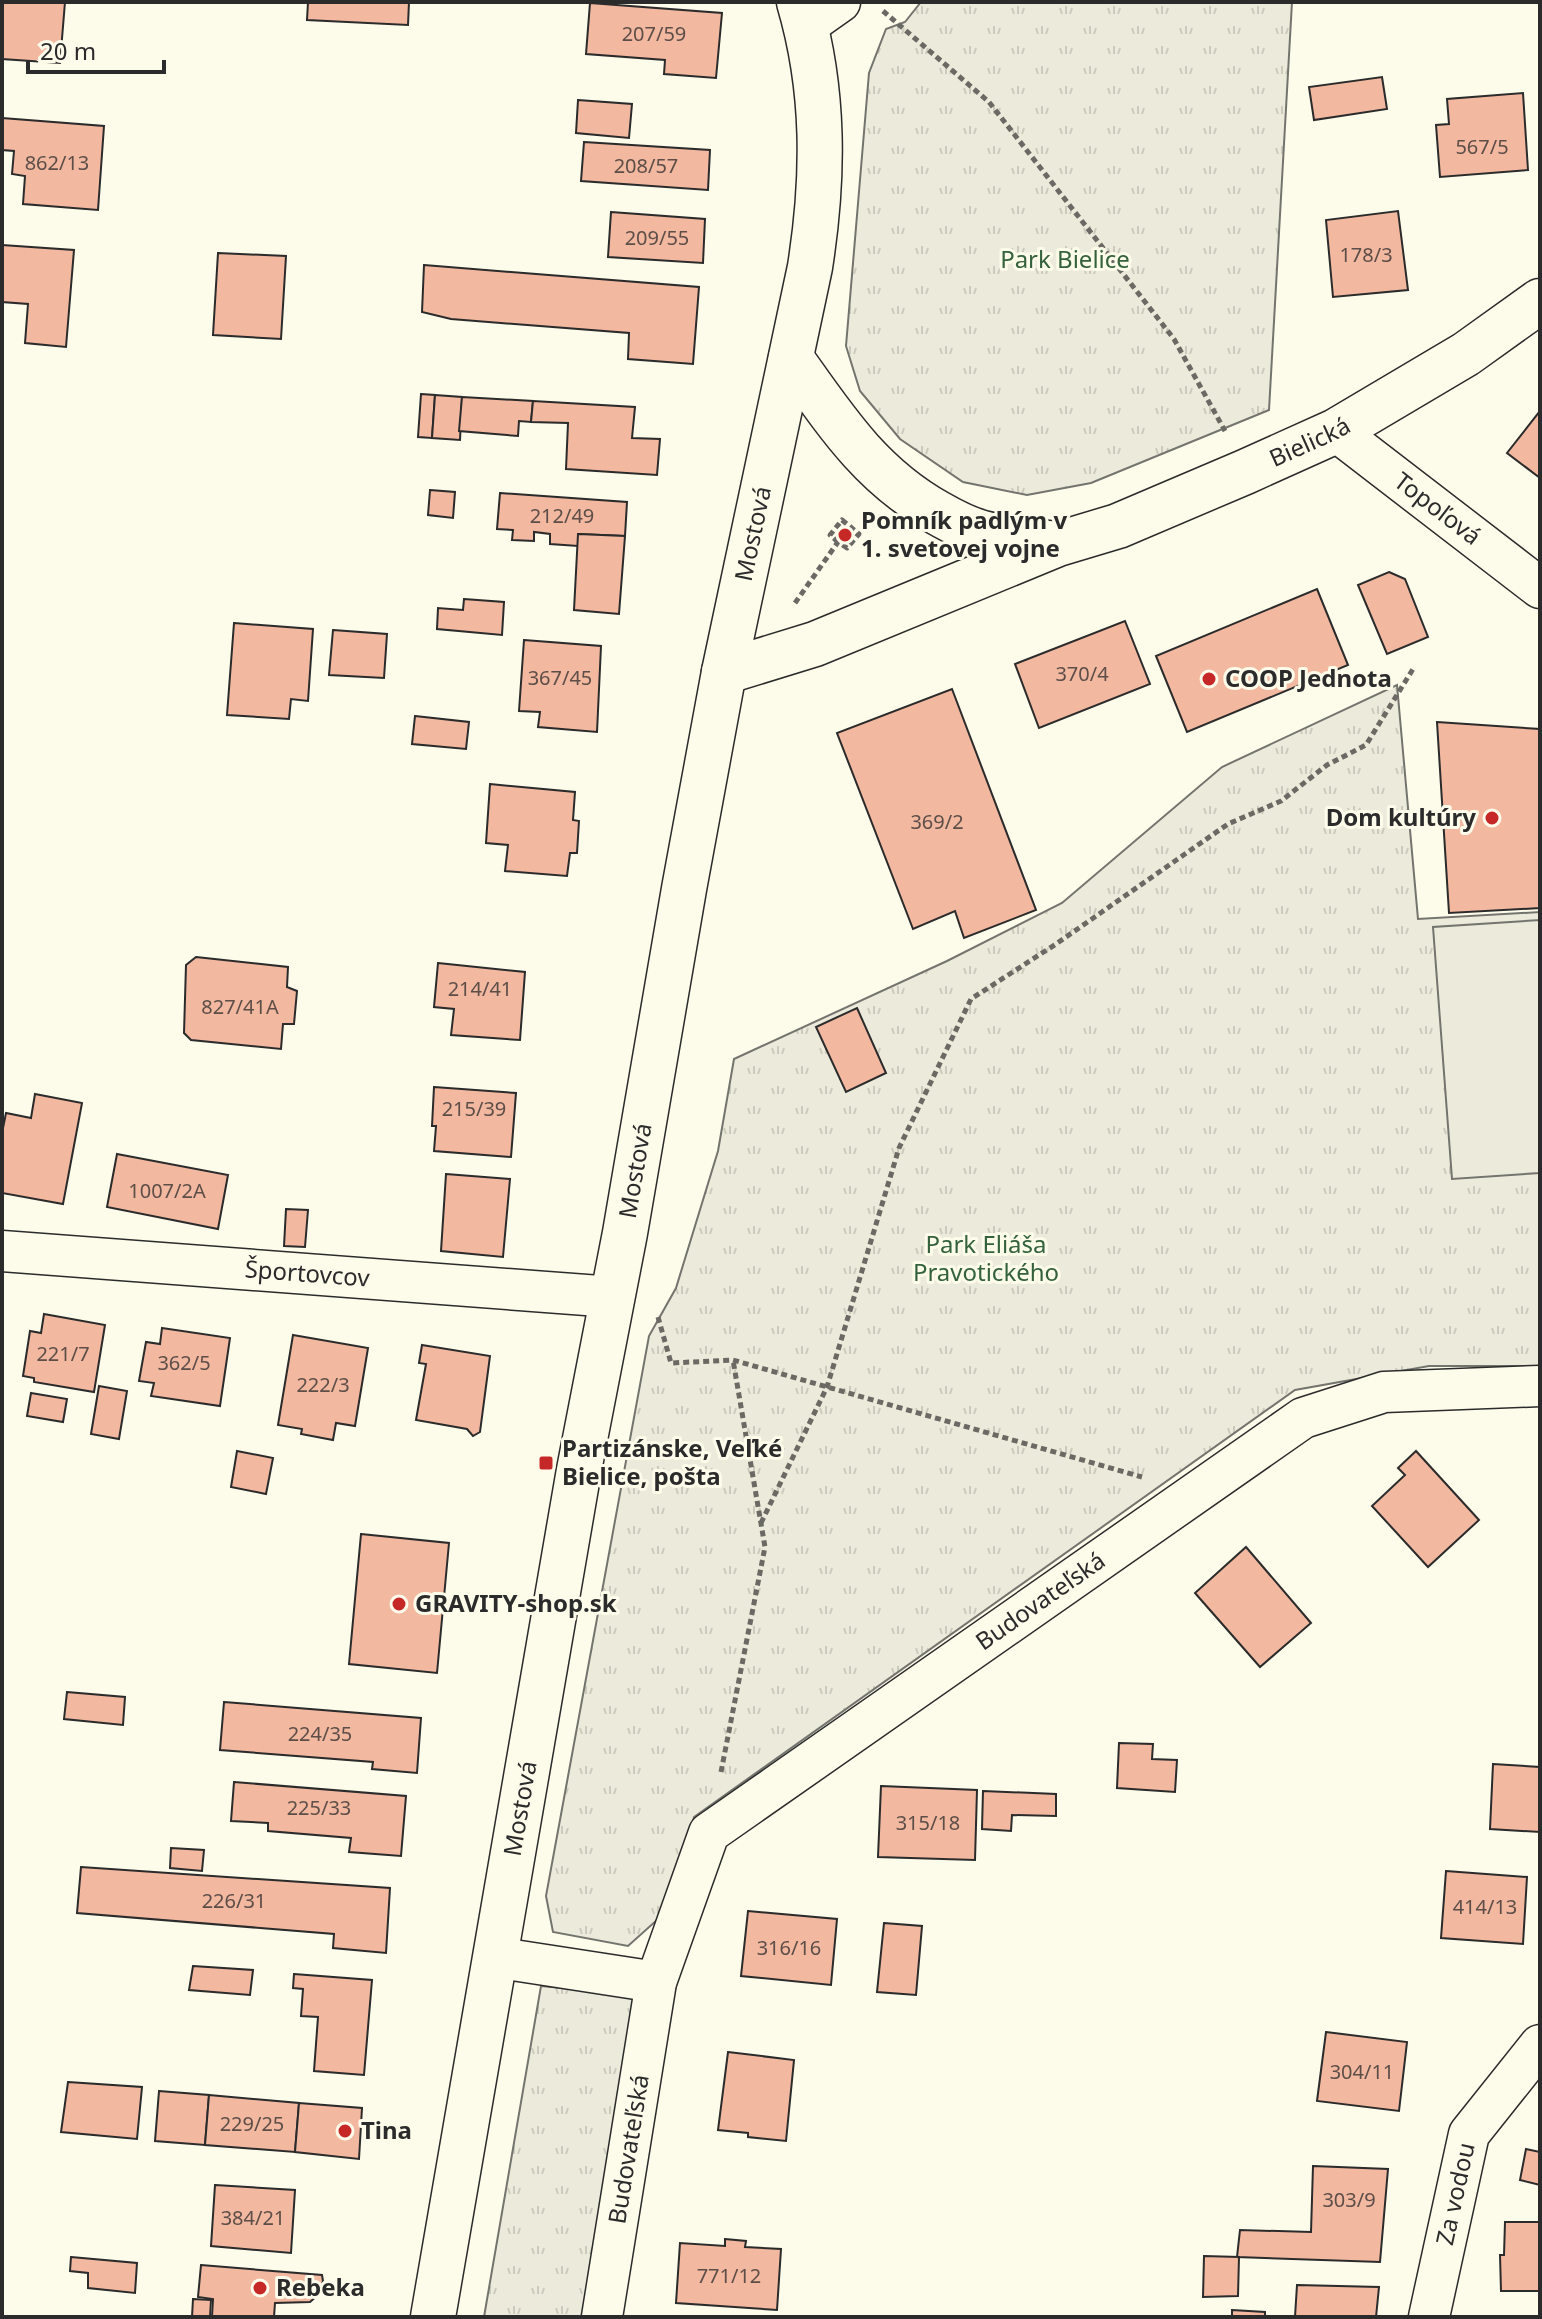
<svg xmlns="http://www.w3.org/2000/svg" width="1542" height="2319" font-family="'Noto Sans',sans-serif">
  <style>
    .grass { fill: url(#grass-tufts); stroke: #74746e; stroke-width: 2 }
    .pitch { fill: #ecebdb; stroke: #74746e; stroke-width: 2 }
    .building { fill: #f2b8a0; stroke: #2b2b2b; stroke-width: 2 }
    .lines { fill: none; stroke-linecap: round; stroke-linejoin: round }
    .street-casing { stroke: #2b2b2b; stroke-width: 43 }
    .secondary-casing { stroke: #2b2b2b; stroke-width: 47 }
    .primary-casing { stroke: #2b2b2b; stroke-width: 47 }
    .path { stroke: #6a6964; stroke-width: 5; stroke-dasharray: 6 4; stroke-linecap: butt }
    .street { stroke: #fdfbea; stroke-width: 40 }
    .secondary { stroke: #fdfbea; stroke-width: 44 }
    .primary { stroke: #fdfbea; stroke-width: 44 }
    .poi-dot { fill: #c62828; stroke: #fdfbea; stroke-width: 3 }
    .labels { text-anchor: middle; stroke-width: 6; stroke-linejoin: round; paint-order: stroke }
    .number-label { font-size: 20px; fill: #5d4e48 }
    .park-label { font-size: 24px; fill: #34623c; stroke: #fdfbea }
    .street-label { font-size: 24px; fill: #2b2b2b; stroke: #fdfbea }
    .poi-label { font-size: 24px; font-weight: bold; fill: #2b2b2b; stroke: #fdfbea; text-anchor: start }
  </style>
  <defs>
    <pattern id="grass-tufts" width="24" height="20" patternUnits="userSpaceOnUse" patternTransform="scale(2)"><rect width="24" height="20" fill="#ecebdb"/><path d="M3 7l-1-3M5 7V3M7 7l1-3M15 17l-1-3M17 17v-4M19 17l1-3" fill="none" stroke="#cbcabc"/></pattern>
  </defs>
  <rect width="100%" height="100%" fill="#fdfbea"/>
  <g class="grass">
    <polygon points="921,2 1292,2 1269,410 1091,483 1027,495 963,482 900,439 860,391 846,346 869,73 886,29 905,22"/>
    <polygon points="1397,685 1418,919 1540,912 1540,1366 1429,1366 1295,1390 694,1817 676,1903 628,1946 553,1932 546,1896 649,1336 676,1288 718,1151 734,1059 947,961 1062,903 1222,767"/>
    <polygon points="541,1986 638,1995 585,2317 484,2317"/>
  </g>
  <polygon class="pitch" points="1540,920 1540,1173 1452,1179 1433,927"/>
  <g class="building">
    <polygon points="2,2 65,2 60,63 2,59"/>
    <polygon points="308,2 409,2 408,25 307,20"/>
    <polygon points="590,3 722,13 716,78 664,74 665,60 586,54"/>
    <polygon points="1382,77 1387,109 1314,120 1309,87"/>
    <polygon points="1523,93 1528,170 1440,177 1436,125 1449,124 1447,99"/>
    <polygon points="578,100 632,104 629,138 576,133"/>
    <polygon points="2,118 104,126 98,210 23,204 25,176 12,174 14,151 2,150"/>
    <polygon points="584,142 710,150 708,190 581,181"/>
    <polygon points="1398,211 1408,290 1333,297 1326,220"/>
    <polygon points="611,212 705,219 703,263 608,257"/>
    <polygon points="2,245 74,250 66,347 25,343 28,304 2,302"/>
    <polygon points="218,253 286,256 281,339 213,335"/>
    <polygon points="424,265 699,287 693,364 628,359 629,333 451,319 422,312"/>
    <polygon points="421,394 435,395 432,438 418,437"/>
    <polygon points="435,395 462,397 460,440 432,438"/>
    <polygon points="462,397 533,401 531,422 519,421 518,436 459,431"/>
    <polygon points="533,401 635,407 632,438 660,439 657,475 566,469 568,423 531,422"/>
    <polygon points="1540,411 1540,478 1507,453"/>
    <polygon points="430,490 455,492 453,518 428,515"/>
    <polygon points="500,493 627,502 625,536 578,534 578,546 550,544 550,534 534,532 534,541 512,540 513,530 497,529"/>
    <polygon points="578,534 625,536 619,614 574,610"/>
    <polygon points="1389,572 1405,579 1428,637 1387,654 1358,585"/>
    <polygon points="1317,589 1348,665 1187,732 1156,656"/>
    <polygon points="464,599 504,602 502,635 437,629 438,608 463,610"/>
    <polygon points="1125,621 1150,684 1039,728 1015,664"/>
    <polygon points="234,623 313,629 308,701 291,699 289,719 227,715"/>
    <polygon points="333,630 387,634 384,678 329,675"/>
    <polygon points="524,640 601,646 597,732 538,727 540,712 519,711"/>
    <polygon points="952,689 1036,910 964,938 955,911 913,929 837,733"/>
    <polygon points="415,716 469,722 466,749 412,744"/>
    <polygon points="1437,722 1540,729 1540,908 1449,913"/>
    <polygon points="490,784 575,792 573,820 579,821 577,853 570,853 567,876 505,871 508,845 486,843"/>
    <polygon points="196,957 288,967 287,987 297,991 294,1024 283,1024 281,1049 191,1040 184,1033 186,965"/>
    <polygon points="438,963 525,972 520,1040 451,1035 454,1009 434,1007"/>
    <polygon points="857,1008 886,1073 846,1092 816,1027"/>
    <polygon points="434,1087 516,1093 511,1157 434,1151 436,1126 432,1126"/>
    <polygon points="35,1094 82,1103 63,1204 2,1193 2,1133 6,1113 31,1118"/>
    <polygon points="117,1154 228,1175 218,1229 107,1207"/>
    <polygon points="446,1174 510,1179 503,1257 441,1251"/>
    <polygon points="286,1209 308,1210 305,1247 284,1246"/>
    <polygon points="44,1314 105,1325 94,1392 34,1382 34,1378 23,1376 30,1331 41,1333"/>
    <polygon points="162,1328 230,1338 220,1406 151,1396 154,1383 139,1381 146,1342 160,1344"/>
    <polygon points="293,1335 368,1348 355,1426 336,1423 333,1440 301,1434 302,1429 278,1425"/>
    <polygon points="422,1345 490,1356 480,1432 473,1436 467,1429 416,1420 426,1364 419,1363"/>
    <polygon points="99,1386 127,1391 119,1439 91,1434"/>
    <polygon points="31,1393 67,1399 63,1422 27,1416"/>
    <polygon points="237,1451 273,1458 266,1494 231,1487"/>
    <polygon points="1416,1451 1479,1520 1428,1567 1372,1506 1405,1475 1398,1468"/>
    <polygon points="361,1534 449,1543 437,1673 349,1664"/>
    <polygon points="1246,1547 1311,1623 1260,1667 1195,1593"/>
    <polygon points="67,1692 125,1697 123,1725 64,1719"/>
    <polygon points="224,1702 421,1718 417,1773 372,1769 373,1762 220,1750"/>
    <polygon points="1119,1743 1153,1744 1152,1759 1177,1760 1175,1792 1117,1788"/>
    <polygon points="1493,1764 1540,1767 1540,1832 1490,1829"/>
    <polygon points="234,1782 406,1796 401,1856 349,1852 351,1838 268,1831 268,1823 231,1821"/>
    <polygon points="881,1786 977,1790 975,1860 878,1857"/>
    <polygon points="983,1791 1056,1794 1056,1816 1012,1815 1011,1831 982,1829"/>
    <polygon points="171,1848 204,1850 202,1871 170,1868"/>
    <polygon points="81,1867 390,1888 386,1953 333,1948 334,1934 77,1913"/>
    <polygon points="1446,1871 1527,1877 1523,1944 1441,1938"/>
    <polygon points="748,1911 837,1919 831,1985 741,1976"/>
    <polygon points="884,1923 922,1926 916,1995 877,1992"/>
    <polygon points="193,1966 253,1970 250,1995 189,1990"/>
    <polygon points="294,1974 372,1980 364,2075 314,2071 318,2017 301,2016 303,1989 293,1988"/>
    <polygon points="1326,2032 1407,2042 1399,2111 1317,2101"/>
    <polygon points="728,2052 794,2060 786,2141 748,2137 748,2133 718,2130"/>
    <polygon points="68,2082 142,2087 137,2139 61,2132"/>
    <polygon points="159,2091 209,2095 205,2145 155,2141"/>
    <polygon points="209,2095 299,2103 295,2152 205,2145"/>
    <polygon points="299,2103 362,2108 359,2159 295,2152"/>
    <polygon points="1526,2149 1540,2152 1540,2185 1520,2180"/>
    <polygon points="1313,2166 1388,2169 1380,2262 1237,2257 1240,2230 1311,2232"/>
    <polygon points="215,2185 295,2190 291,2253 211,2246"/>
    <polygon points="1505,2222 1540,2222 1540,2291 1501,2291 1500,2255 1504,2255"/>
    <polygon points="725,2239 746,2241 745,2247 781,2249 777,2310 676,2303 680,2243 725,2246"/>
    <polygon points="1204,2256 1239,2257 1238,2296 1203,2297"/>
    <polygon points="71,2257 137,2263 135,2293 88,2288 88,2273 70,2271"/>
    <polygon points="201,2265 322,2275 323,2281 318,2295 310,2302 275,2303 274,2317 212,2317 213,2299 198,2297"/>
    <polygon points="1297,2285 1379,2287 1376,2317 1295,2317"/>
    <polygon points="193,2299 211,2300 210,2317 192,2317"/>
    <polygon points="1232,2310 1265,2312 1265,2317 1232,2317"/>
  </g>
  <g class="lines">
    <g class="street-casing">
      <g id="street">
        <polyline points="806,26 840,2"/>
        <path id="s1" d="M 1336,431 L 1540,588"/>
        <path id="s2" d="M 2,1251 L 613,1297"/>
        <polyline points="494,1957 656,1982"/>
        <path id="s3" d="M 602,2317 L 656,1982 L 709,1833 L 1303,1418 L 1384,1392 L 1540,1386"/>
        <path id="s4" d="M 1429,2317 L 1469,2134 L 1540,2045"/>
      </g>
    </g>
    <g class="secondary-casing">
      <g id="secondary">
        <path d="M 791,358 C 835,420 870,475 938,513 C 952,521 967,529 983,533 C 1006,539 1032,541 1056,544"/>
        <path id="s5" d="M 724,672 L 815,644 L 1058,544 L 1118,526 L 1245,472 L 1336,431 L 1466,354 L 1540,301"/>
      </g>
    </g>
    <g class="primary-casing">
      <g id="primary">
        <path id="s6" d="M 433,2317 L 579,1470 L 625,1233 L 684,889 L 724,672 L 810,267 C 824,178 825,90 799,2"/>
      </g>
    </g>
    <g class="path">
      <polyline points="883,11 989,102 1174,339 1225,431"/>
      <polyline points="795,603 838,542 847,548 859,534 842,520 830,535 838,542"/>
      <polyline points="658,1317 671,1363 733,1360 1142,1477"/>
      <polyline points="761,1523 827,1387 899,1148 971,999 1056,944 1228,824 1281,801 1327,765 1366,745 1413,669"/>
      <polyline points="721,1772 765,1547 733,1360"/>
    </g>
    <use href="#street" class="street"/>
    <use href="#secondary" class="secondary"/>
    <use href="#primary" class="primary"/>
  </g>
  <g class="poi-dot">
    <circle cx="845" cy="535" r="8"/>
    <circle cx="1209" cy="679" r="8"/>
    <circle cx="1492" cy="818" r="8"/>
    <rect x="538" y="1455" width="16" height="16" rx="4"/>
    <circle cx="399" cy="1604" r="8"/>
    <circle cx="345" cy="2131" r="8"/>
    <circle cx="260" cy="2288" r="8"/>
  </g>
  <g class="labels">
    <g class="number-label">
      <text x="654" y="41">207/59</text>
      <text x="1482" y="154">567/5</text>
      <text x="57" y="170">862/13</text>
      <text x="646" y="173">208/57</text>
      <text x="657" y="245">209/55</text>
      <text x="1366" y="262">178/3</text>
      <text x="562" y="523">212/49</text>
      <text x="1082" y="681">370/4</text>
      <text x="560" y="685">367/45</text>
      <text x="937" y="829">369/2</text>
      <text x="480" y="996">214/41</text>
      <text x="240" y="1014">827/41A</text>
      <text x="474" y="1116">215/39</text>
      <text x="167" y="1198">1007/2A</text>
      <text x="63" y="1361">221/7</text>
      <text x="184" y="1370">362/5</text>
      <text x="323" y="1392">222/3</text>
      <text x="320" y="1741">224/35</text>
      <text x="319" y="1815">225/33</text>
      <text x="928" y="1830">315/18</text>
      <text x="234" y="1908">226/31</text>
      <text x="1485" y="1914">414/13</text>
      <text x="789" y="1955">316/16</text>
      <text x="1362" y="2079">304/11</text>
      <text x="252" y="2131">229/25</text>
      <text x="1349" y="2207">303/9</text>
      <text x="253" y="2225">384/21</text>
      <text x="729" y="2283">771/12</text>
    </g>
    <g class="park-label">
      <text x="1065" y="268">Park Bielice</text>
      <text x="986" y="1253">Park Eliáša<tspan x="986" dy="28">Pravotického</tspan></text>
    </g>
    <g class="street-label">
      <text dy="8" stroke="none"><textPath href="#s5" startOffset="630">Bielická</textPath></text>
      <text dy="8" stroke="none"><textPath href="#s1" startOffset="128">Topoľová</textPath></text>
      <text dy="8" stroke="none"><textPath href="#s6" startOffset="1812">Mostová</textPath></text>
      <text dy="8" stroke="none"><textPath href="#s6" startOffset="1164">Mostová</textPath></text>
      <text dy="8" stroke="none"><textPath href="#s2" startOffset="306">Športovcov</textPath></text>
      <text dy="8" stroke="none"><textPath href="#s3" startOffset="902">Budovateľská</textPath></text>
      <text dy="8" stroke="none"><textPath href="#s6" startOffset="516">Mostová</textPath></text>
      <text dy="8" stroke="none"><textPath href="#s3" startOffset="170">Budovateľská</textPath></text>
      <text dy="8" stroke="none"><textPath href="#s4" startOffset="126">Za vodou</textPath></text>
    </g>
    <g class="poi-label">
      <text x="861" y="529">Pomník padlým v<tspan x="861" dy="28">1. svetovej vojne</tspan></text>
      <text x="1225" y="687">COOP Jednota</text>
      <text x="1476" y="826" text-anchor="end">Dom kultúry</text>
      <text x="562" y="1457">Partizánske, Veľké<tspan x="562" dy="28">Bielice, pošta</tspan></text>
      <text x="415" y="1612">GRAVITY-shop.sk</text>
      <text x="361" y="2139">Tina</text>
      <text x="276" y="2296">Rebeka</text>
    </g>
  </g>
  <rect width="1542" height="2319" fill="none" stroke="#2b2b2b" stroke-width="8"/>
  <path d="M28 60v12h136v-12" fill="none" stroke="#2b2b2b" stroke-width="4"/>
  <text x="40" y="60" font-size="24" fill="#2b2b2b" stroke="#fdfbea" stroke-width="6" paint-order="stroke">20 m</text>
</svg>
